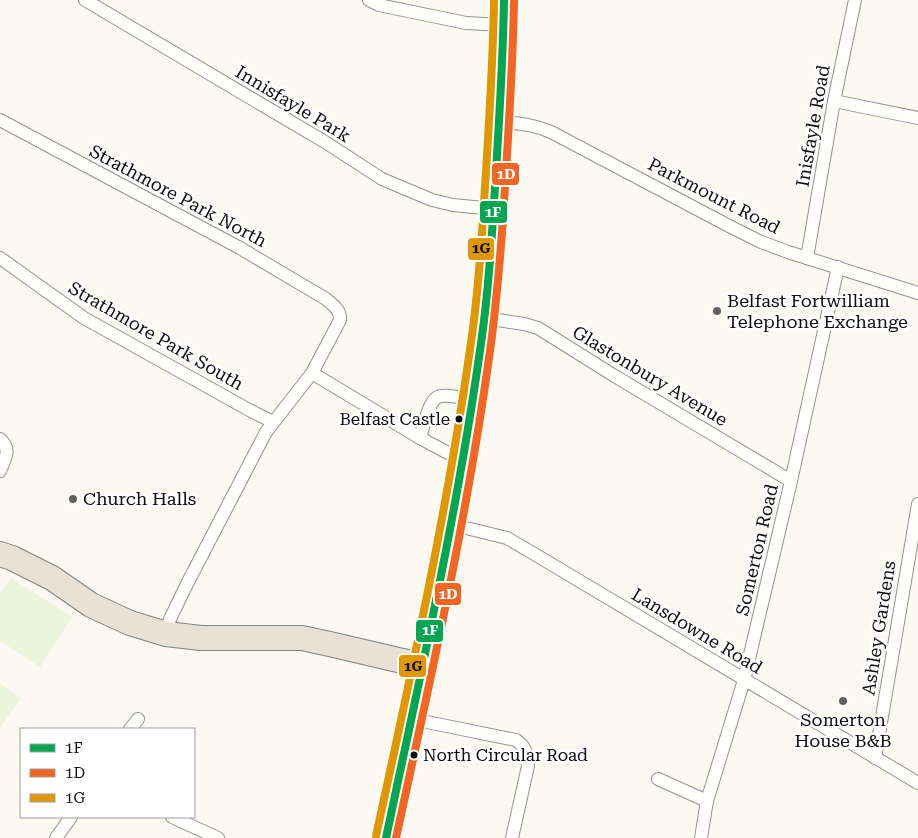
<svg xmlns="http://www.w3.org/2000/svg" width="918" height="838" font-family="'Roboto Serif',serif">
  <style>
    .pitch { fill: #edf4dc }
    .lines { fill: none; stroke-linecap: round; stroke-linejoin: round }
    .street-casing { stroke: #949390; stroke-width: 14 }
    .primary-casing { stroke: #81817d; stroke-width: 22 }
    .highway-casing { stroke: #81817d; stroke-width: 26 }
    .street { stroke: #fefefd; stroke-width: 12 }
    .primary { stroke: #ebe8d9; stroke-width: 20 }
    .highway { stroke: #e9e0d6; stroke-width: 24 }
    .bus-1-casing { stroke: #fff; stroke-width: 11 }
    .bus-2-casing { stroke: #fff; stroke-width: 11 }
    .bus-3-casing { stroke: #fff; stroke-width: 11 }
    .bus-1 { stroke: #00a651; stroke-width: 8 }
    .bus-2 { stroke: #f26522; stroke-width: 8 }
    .bus-3 { stroke: #e09701; stroke-width: 8 }
    .poi-dot { fill: #60605d; stroke: #fff; stroke-width: 2 }
    .bus-dot { fill: #0d0d0d; stroke: #fff; stroke-width: 2 }
    .labels { text-anchor: middle; stroke-width: 5; stroke-linejoin: round; paint-order: stroke }
    .bus-label { font-size: 17px; fill: #0d0d0d; stroke: #fff; text-anchor: end }
    .street-label { font-size: 18px; fill: #0d0d0d; stroke: #fff }
    .poi-label { font-size: 18px; fill: #0d0d0d; stroke: #fff; text-anchor: start }
    .line-badge { stroke: #fff; stroke-width: 2 }
    .badge-label { font-size: 14px; text-anchor: middle; font-weight: bold; fill: #fff }
    .pale-badge-label { font-size: 14px; text-anchor: middle; font-weight: bold; fill: #111 }
  </style>
  <rect width="100%" height="100%" fill="#fbf9f2"/>
  <g class="pitch">
    <polygon points="11,578 72,617 40,667 0,641 0,594"/>
    <polygon points="0,683 21,698 0,728"/>
  </g>
  <g class="lines">
    <g class="street-casing">
      <g id="street">
        <polyline points="85,0 325,142 382,179 432,200 453,205 494,209"/>
        <polyline points="369,0 379,5 466,23 503,25"/>
        <polyline points="834,101 918,118"/>
        <path d="M 0,120 L 240,248 L 326,299 C 333,305 341,310 340,320 L 312,373 L 266,432 L 188,582 L 170,619 L 166,634"/>
        <path d="M 499,123 C 518,122 534,125 551,132 L 731,227 L 761,242 L 788,252 L 918,293"/>
        <polyline points="0,258 84,318 251,411 273,422"/>
        <polyline points="807,258 834,101 855,0"/>
        <polyline points="484,318 524,324 538,328 613,375 791,481"/>
        <polyline points="312,373 420,438 463,461"/>
        <path d="M 420,438 C 423,429 428,404 436,398 C 443,393 463,398 472,399"/>
        <path d="M 0,439 C 12,450 5,458 0,471"/>
        <polyline points="450,524 507,538 536,555 918,783"/>
        <polyline points="412,719 516,740 522,745 526,752 528,766 512,838"/>
        <polyline points="130,729 138,719"/>
        <polyline points="875,758 918,504"/>
        <polyline points="658,779 707,801"/>
        <polyline points="172,817 218,838"/>
        <polyline points="56,838 71,817"/>
        <polyline points="701,838 707,801 744,680 791,481 838,267"/>
      </g>
    </g>
    <g class="primary-casing">
      <path id="primary" d="M 386,838 C 420,678 455,518 479,357 C 488,297 492,235 496,175 C 500,116 503,58 504,0"/>
    </g>
    <g class="highway-casing">
      <polyline id="highway" points="0,554 12,558 52,578 91,605 130,623 166,634 201,638 302,638 334,645 398,660 423,665"/>
    </g>
    <use href="#street" class="street"/>
    <use href="#primary" class="primary"/>
    <use href="#highway" class="highway"/>
    <g class="bus-1-casing">
      <path id="bus-1" d="M 386,838 C 421,672 459,505 482,336 C 489,287 492,237 495,187 C 499,125 503,63 504,0"/>
    </g>
    <g class="bus-2-casing">
      <path id="bus-2" d="M 396,838 C 432,672 470,504 492,336 C 498,287 502,237 505,187 C 509,125 513,63 514,0"/>
    </g>
    <g class="bus-3-casing">
      <path id="bus-3" d="M 376,836 C 412,670 449,503 472,335 C 479,286 482,236 485,187 C 489,125 493,62 494,0"/>
    </g>
    <use href="#bus-1" class="bus-1"/>
    <use href="#bus-2" class="bus-2"/>
    <use href="#bus-3" class="bus-3"/>
  </g>
  <g class="poi-dot">
    <circle cx="717" cy="311" r="5"/>
    <circle cx="73" cy="499" r="5"/>
    <circle cx="843" cy="701" r="5"/>
  </g>
  <g class="bus-dot">
    <circle cx="459" cy="419" r="4.5"/>
    <circle cx="414" cy="755" r="4.5"/>
  </g>
  <g class="labels">
    <g class="bus-label">
      <text x="450" y="425">Belfast Castle</text>
      <text x="423" y="761" text-anchor="start">North Circular Road</text>
    </g>
    <g class="street-label">
      <text transform="translate(293 104) rotate(31)" y="6">Innisfayle Park</text>
      <text transform="translate(813 126) rotate(-80)" y="6">Inisfayle Road</text>
      <text transform="translate(178 196) rotate(28)" y="6">Strathmore Park North</text>
      <text transform="translate(714 196) rotate(27)" y="6">Parkmount Road</text>
      <text transform="translate(156 336) rotate(30)" y="6">Strathmore Park South</text>
      <text transform="translate(650 376) rotate(31)" y="6">Glastonbury Avenue</text>
      <text transform="translate(757 550) rotate(-77)" y="6">Somerton Road</text>
      <text transform="translate(879 628) rotate(-81)" y="6">Ashley Gardens</text>
      <text transform="translate(697 631) rotate(31)" y="6">Lansdowne Road</text>
    </g>
    <g class="poi-label">
      <text x="727" y="307">Belfast Fortwilliam<tspan x="727" dy="21">Telephone Exchange</tspan></text>
      <text x="83" y="505">Church Halls</text>
      <text x="843" y="726" text-anchor="middle">Somerton<tspan x="843" dy="21">House B&amp;B</tspan></text>
    </g>
  </g>
  <g class="line-badge">
    <rect x="491" y="162" width="29" height="24" rx="5" fill="#f26522"/>
    <rect x="479" y="200" width="29" height="24" rx="5" fill="#00a651"/>
    <rect x="467" y="237" width="28" height="24" rx="5" fill="#e09701"/>
    <rect x="434" y="582" width="28" height="24" rx="5" fill="#f26522"/>
    <rect x="415" y="619" width="29" height="24" rx="5" fill="#00a651"/>
    <rect x="398" y="654" width="29" height="24" rx="5" fill="#e09701"/>
  </g>
  <g class="badge-label">
    <text x="506" y="179">1D</text>
    <text x="493" y="217">1F</text>
    <text x="448" y="599">1D</text>
    <text x="430" y="635">1F</text>
  </g>
  <g class="pale-badge-label">
    <text x="481" y="253">1G</text>
    <text x="413" y="671">1G</text>
  </g>
  <rect x="20" y="728" width="175" height="90" fill="#ffffff" stroke="#9e9e9e"/>
  <rect x="30" y="744" width="25" height="8" fill="#00a651" stroke="#9e9e9e"/>
  <text x="65" y="753" font-size="15" fill="#0d0d0d">1F</text>
  <rect x="30" y="769" width="25" height="8" fill="#f26522" stroke="#9e9e9e"/>
  <text x="65" y="778" font-size="15" fill="#0d0d0d">1D</text>
  <rect x="30" y="794" width="25" height="8" fill="#e09701" stroke="#9e9e9e"/>
  <text x="65" y="803" font-size="15" fill="#0d0d0d">1G</text>
</svg>
